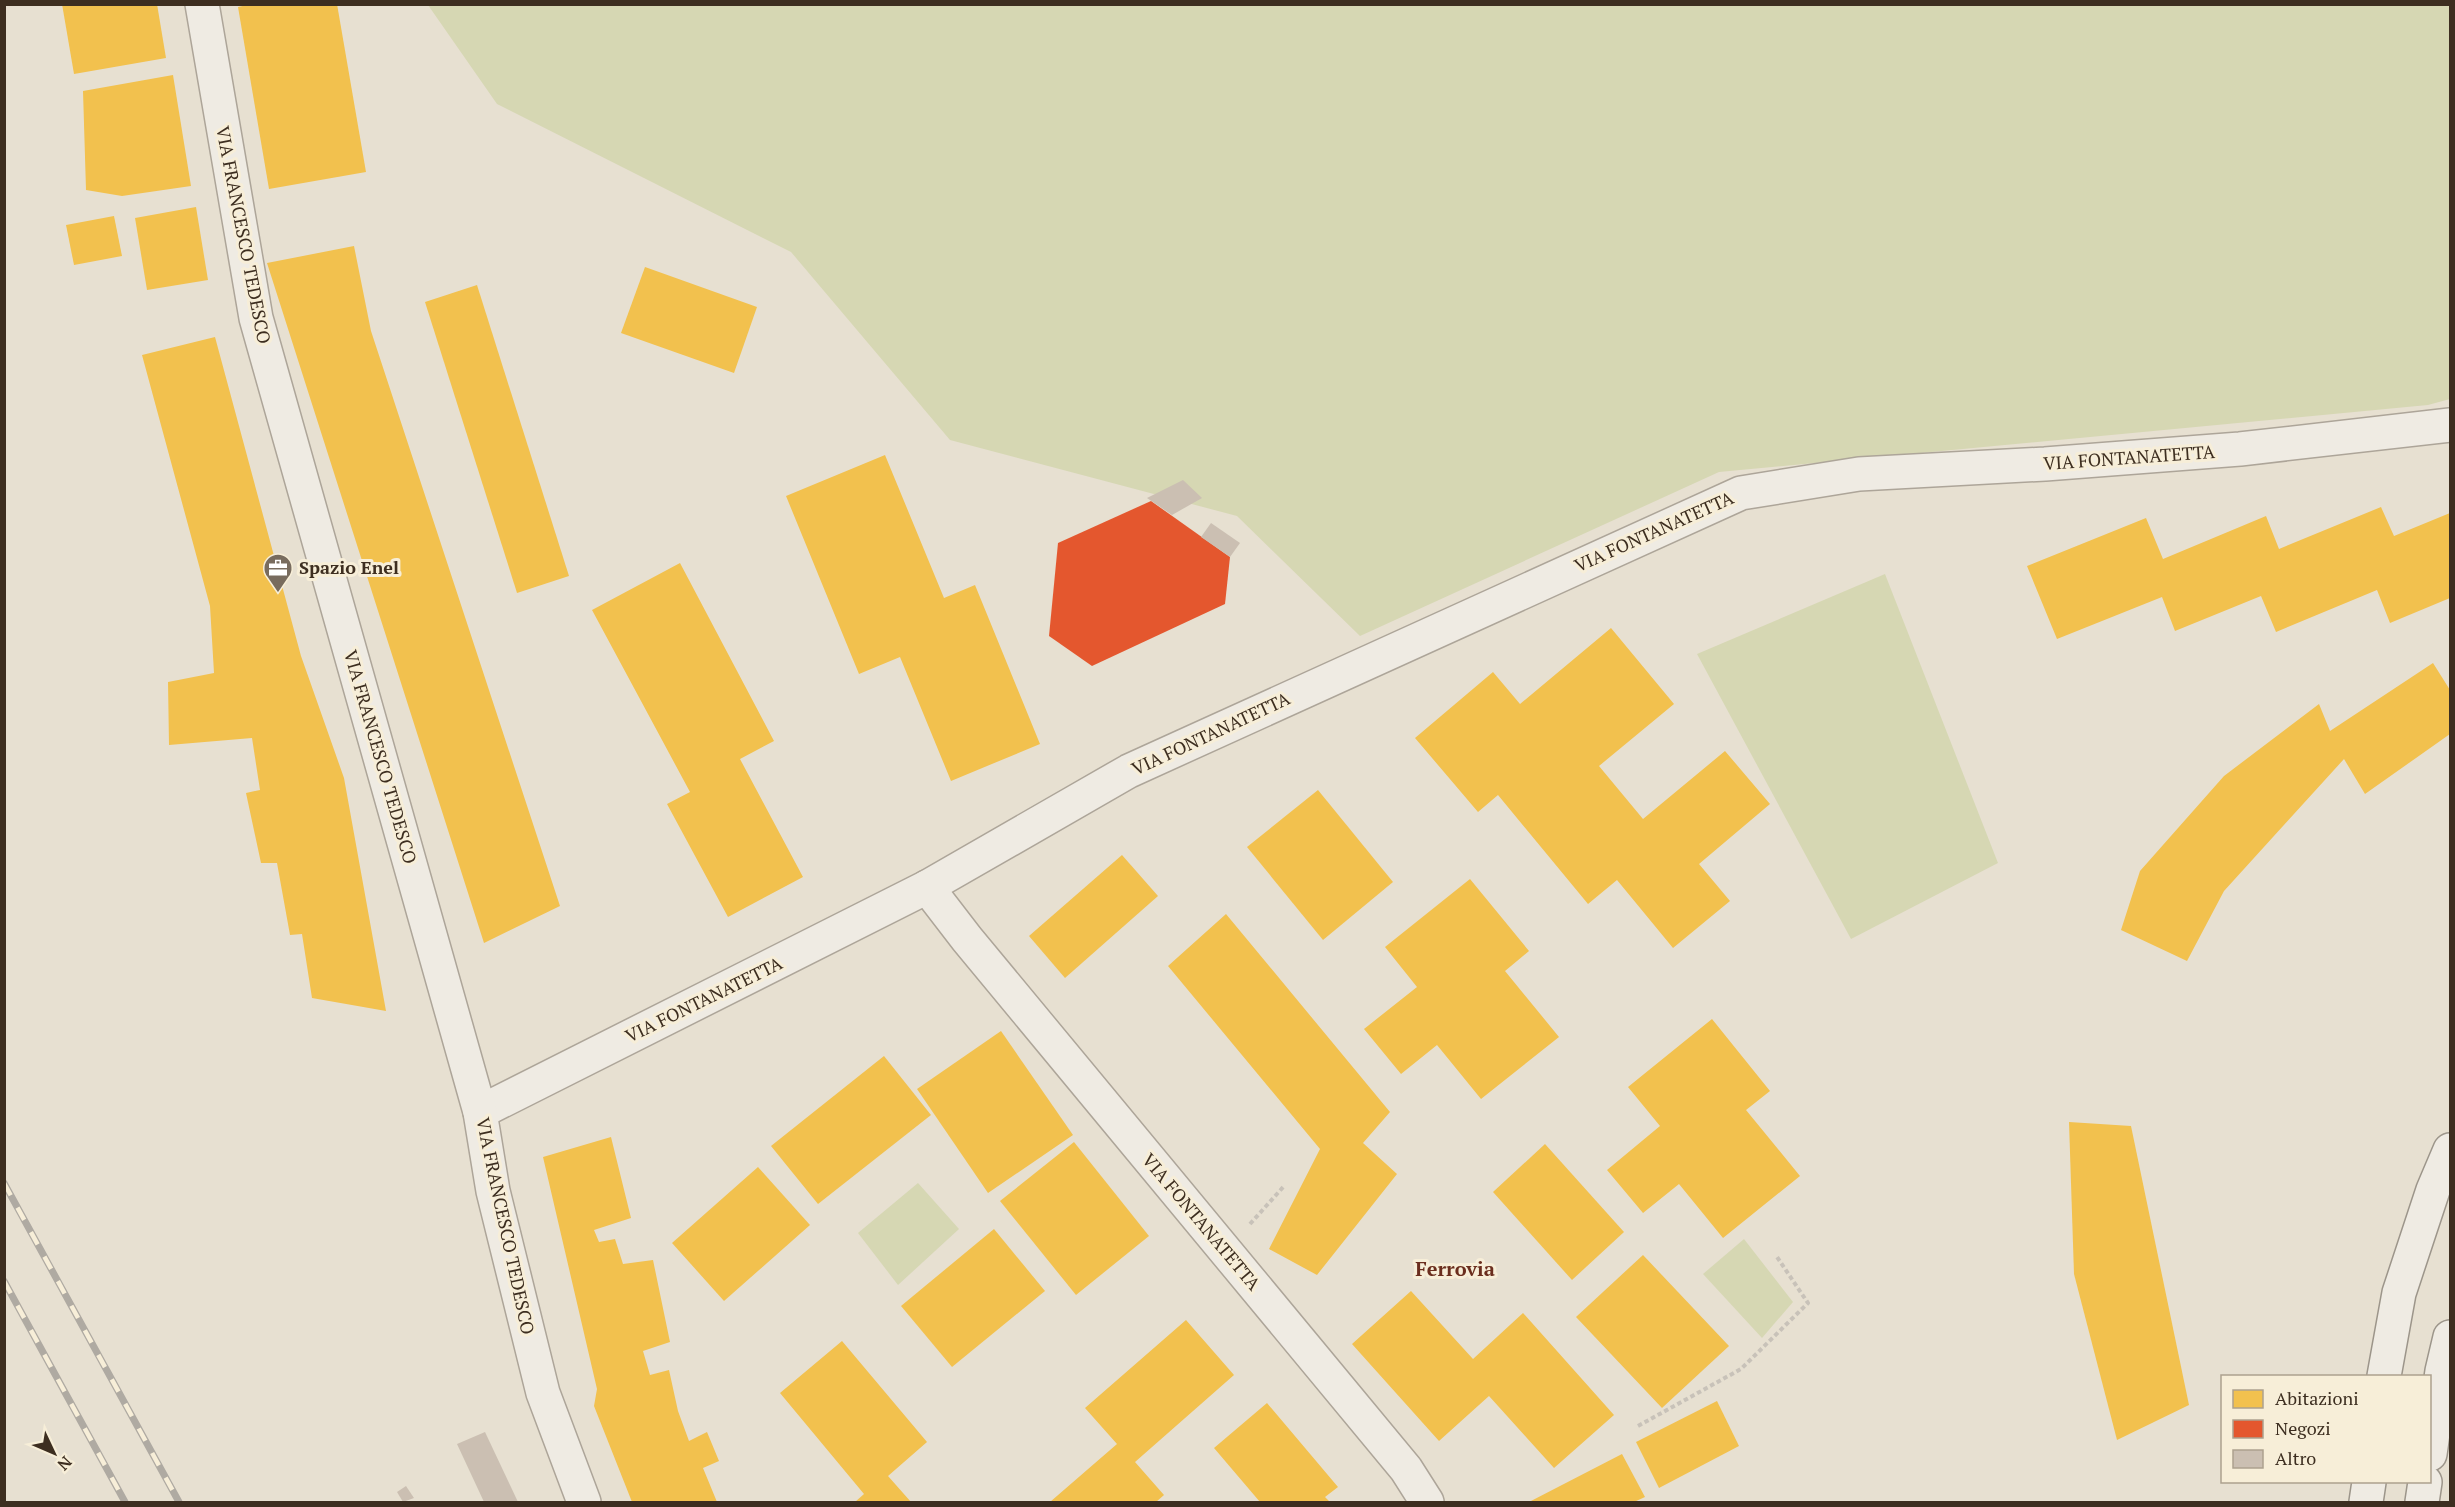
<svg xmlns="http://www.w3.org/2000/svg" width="2455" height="1507" font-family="'PT Serif',serif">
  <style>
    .green { fill: #d6d7b3 }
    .homes { fill: #f2c14e }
    .shops { fill: #e4572e }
    .building { fill: #cbbfb2 }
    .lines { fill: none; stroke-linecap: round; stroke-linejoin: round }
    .minor-casing { stroke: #ada599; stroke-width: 36 }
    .tertiary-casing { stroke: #ada599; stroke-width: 36 }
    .secondary-casing { stroke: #9c958a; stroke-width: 36 }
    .path { stroke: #c8c2b9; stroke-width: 4; stroke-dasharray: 4.5 3; stroke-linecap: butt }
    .minor { stroke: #efebe3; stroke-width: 33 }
    .tertiary { stroke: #efebe3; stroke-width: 33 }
    .secondary { stroke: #efebe3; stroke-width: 33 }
    .rail-casing { stroke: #afaaa2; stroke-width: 7 }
    .rail { stroke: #f7eed8; stroke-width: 4.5; stroke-dasharray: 14; stroke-linecap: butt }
    .labels { text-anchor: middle; stroke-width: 6; stroke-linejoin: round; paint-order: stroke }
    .street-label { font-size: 18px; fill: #3d2e20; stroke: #f7eed8 }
    .poi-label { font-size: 18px; font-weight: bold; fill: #3d2e20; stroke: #f7eed8; text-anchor: start }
    .neighbourhood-label { font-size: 20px; font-weight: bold; fill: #6b2e1e; stroke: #f7eed8 }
  </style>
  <rect width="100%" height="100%" fill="#e7e0d1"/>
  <g class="green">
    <polygon points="428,5 2450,5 2450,399 2428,405 1719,472 1360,636 1237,516 950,440 791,252 497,104"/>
    <polygon points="1885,574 1998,863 1851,939 1697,654"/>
    <polygon points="918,1183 959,1229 898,1285 858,1233"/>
    <polygon points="1744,1239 1793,1302 1762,1338 1703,1274"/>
  </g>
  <g class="homes">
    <polygon points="62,4 157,4 166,58 74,74"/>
    <polygon points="252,4 337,4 366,172 269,189 238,7"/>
    <polygon points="173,75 191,186 122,196 86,190 83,91"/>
    <polygon points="196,207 208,280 147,290 135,218"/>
    <polygon points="114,216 122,256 74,265 66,225"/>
    <polygon points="354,246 371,331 560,906 484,943 267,263"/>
    <polygon points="645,267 757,307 734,373 621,333"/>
    <polygon points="477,285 569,576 517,593 425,302"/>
    <polygon points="215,337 301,656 344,778 386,1011 312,998 302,934 290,935 277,863 261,863 246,793 260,790 252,738 169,745 168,682 214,673 210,606 142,355"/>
    <polygon points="885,455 944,598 975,585 1040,744 951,781 900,657 859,674 786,496"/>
    <polygon points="2381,507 2394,536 2450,513 2450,598 2390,623 2377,590 2276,632 2261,596 2175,631 2162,597 2057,639 2027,566 2146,518 2163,559 2266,516 2279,549"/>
    <polygon points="680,563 774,741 740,759 803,877 728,917 667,804 690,792 592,610"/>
    <polygon points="1611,628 1674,704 1599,766 1643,819 1725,751 1770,804 1699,864 1730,901 1673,948 1617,880 1588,904 1498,795 1478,812 1415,738 1493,672 1520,704"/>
    <polygon points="2433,663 2450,690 2450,734 2365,794 2344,759 2224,891 2187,961 2121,930 2140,871 2224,776 2319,704 2330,731"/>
    <polygon points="1318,790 1393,882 1323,940 1247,847"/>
    <polygon points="1122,855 1158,896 1065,978 1029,936"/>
    <polygon points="1470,879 1529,951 1505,971 1559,1037 1481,1099 1437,1045 1401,1074 1364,1029 1417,987 1385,947"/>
    <polygon points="1226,914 1390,1112 1363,1143 1397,1174 1317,1275 1269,1249 1320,1149 1168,966"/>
    <polygon points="1712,1019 1770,1091 1746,1110 1800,1176 1723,1238 1679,1184 1643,1213 1607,1170 1660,1126 1628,1087"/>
    <polygon points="1001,1031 1073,1135 988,1193 917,1089"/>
    <polygon points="884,1056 931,1115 818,1204 771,1146"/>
    <polygon points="2069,1122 2131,1126 2189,1405 2117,1440 2074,1274"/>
    <polygon points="611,1137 631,1218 594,1230 599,1242 615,1239 623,1264 653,1260 670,1342 643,1351 650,1375 669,1370 678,1411 689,1441 707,1432 719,1461 703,1468 717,1502 632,1502 594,1406 597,1389 543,1157"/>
    <polygon points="1074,1142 1149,1236 1076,1295 1000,1201"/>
    <polygon points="1545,1144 1624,1232 1572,1280 1493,1192"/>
    <polygon points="758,1167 810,1225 724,1301 672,1243"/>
    <polygon points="994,1229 1045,1291 952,1367 901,1306"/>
    <polygon points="1643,1255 1729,1346 1662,1408 1576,1317"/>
    <polygon points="1411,1291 1473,1359 1523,1313 1614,1415 1554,1468 1489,1396 1439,1441 1352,1344"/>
    <polygon points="1186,1320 1234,1375 1135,1462 1164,1495 1156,1502 1050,1502 1117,1444 1085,1408"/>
    <polygon points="842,1341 927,1442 888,1476 911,1502 855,1502 864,1494 780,1393"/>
    <polygon points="1717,1401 1739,1446 1659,1488 1636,1442"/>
    <polygon points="1267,1403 1338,1487 1325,1497 1330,1502 1260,1502 1214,1448"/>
    <polygon points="1622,1454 1645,1497 1634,1502 1529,1502"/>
  </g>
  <polygon class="shops" points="1151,501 1230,557 1225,604 1092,666 1049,636 1058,543"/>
  <g class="building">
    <polygon points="1183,480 1202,498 1172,515 1147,498"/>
    <polygon points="1211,523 1240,543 1230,557 1201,537"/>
    <polygon points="485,1432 518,1502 484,1502 457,1444"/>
    <polygon points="406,1486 414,1498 403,1502 397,1492"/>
  </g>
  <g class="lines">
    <g class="minor-casing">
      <g id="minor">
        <polyline points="927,887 967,939 1406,1469 1427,1502"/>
        <polyline points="480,1112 927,887 1129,771 1741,493 1859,474 2045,464 2240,449 2450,425"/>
      </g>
    </g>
    <g class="tertiary-casing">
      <polyline id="tertiary" points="202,4 256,318 480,1112 493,1191 543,1393 584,1502"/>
    </g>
    <g class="secondary-casing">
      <g id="secondary">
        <polyline points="2384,1376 2399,1293 2433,1190 2450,1150"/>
        <polyline points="2430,1454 2442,1371 2450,1337"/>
        <polyline points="2366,1502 2369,1482"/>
        <polyline points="2422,1502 2425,1482"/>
      </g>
    </g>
    <g class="path">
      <polyline points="1250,1224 1285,1185"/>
      <polyline points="1638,1426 1741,1369 1808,1303 1777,1257"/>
    </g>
    <use href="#minor" class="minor"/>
    <use href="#tertiary" class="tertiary"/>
    <use href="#secondary" class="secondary"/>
    <g class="rail-casing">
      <g id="rail">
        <polyline points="4,1183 179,1502"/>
        <polyline points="4,1281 125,1502"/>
      </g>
    </g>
    <use href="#rail" class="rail"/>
  </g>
  <defs>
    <g id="office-pin" transform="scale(1.5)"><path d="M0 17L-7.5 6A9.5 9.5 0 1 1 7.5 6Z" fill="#786c5e" stroke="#f7eed8"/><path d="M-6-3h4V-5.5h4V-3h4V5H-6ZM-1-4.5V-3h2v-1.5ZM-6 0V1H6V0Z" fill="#fff"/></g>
  </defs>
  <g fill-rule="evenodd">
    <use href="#office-pin" x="278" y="568"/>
  </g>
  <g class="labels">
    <g class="street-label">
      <text transform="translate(243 235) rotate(79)" y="6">VIA FRANCESCO TEDESCO</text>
      <text transform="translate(2129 458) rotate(-4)" y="6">VIA FONTANATETTA</text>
      <text transform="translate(1654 532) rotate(-24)" y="6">VIA FONTANATETTA</text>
      <text transform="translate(1211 734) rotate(-25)" y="6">VIA FONTANATETTA</text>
      <text transform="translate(380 757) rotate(74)" y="6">VIA FRANCESCO TEDESCO</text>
      <text transform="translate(704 1000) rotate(-26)" y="6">VIA FONTANATETTA</text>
      <text transform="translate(1201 1222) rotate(50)" y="6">VIA FONTANATETTA</text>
      <text transform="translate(505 1226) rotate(78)" y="6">VIA FRANCESCO TEDESCO</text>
    </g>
    <g class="poi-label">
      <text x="299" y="574">Spazio Enel</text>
    </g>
    <g class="neighbourhood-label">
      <text x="1455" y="1276">Ferrovia</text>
    </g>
  </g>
  <rect width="2455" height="1507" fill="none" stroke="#3d2e20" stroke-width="12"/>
  <rect x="2221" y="1375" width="210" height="108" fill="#f7eed8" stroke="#ada18e" stroke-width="1.5"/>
  <rect x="2233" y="1390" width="30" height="18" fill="#f2c14e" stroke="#ada18e" stroke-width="1.5"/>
  <text x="2275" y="1405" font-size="18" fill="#3d2e20">Abitazioni</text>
  <rect x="2233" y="1420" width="30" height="18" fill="#e4572e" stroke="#ada18e" stroke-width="1.5"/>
  <text x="2275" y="1435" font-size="18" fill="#3d2e20">Negozi</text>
  <rect x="2233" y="1450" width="30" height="18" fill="#cbbfb2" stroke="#ada18e" stroke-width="1.5"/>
  <text x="2275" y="1465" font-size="18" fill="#3d2e20">Altro</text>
  <g transform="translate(54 1453) rotate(134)" stroke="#f7eed8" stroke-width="4.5" paint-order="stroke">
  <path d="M0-4.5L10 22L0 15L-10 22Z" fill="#3d2e20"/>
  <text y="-9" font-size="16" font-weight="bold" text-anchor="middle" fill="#3d2e20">N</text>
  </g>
</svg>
